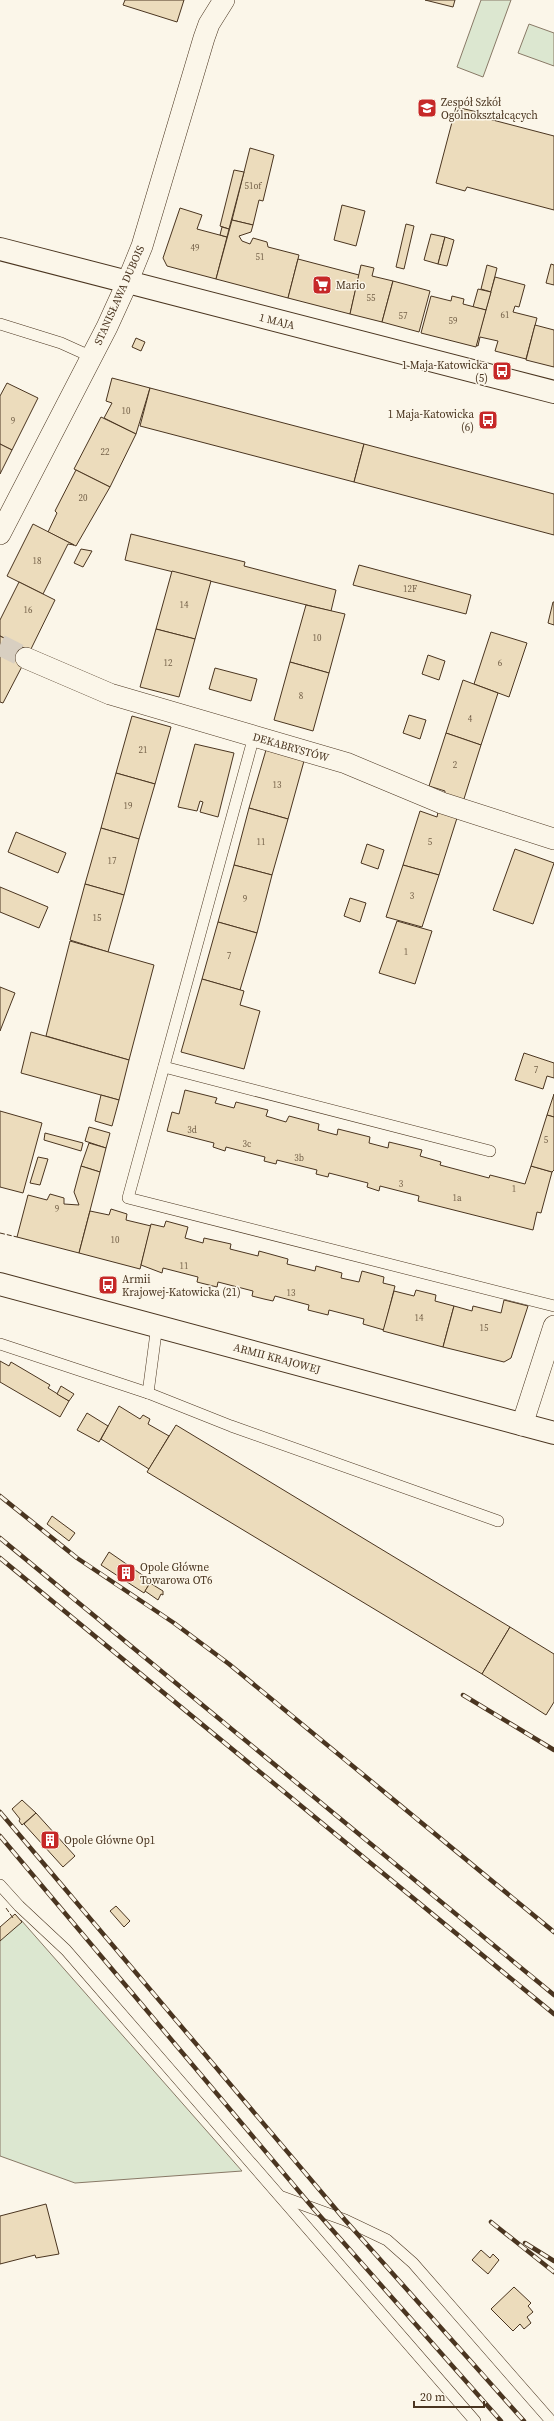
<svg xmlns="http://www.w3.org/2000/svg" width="554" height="2421" font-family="'Source Serif 4',serif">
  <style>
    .green { fill: #dce7d0; stroke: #887966 }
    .building { fill: #ecdcbc; stroke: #4a3520 }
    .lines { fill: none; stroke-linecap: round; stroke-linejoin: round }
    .street-tunnel { stroke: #d8cfc1; stroke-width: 21; stroke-dasharray: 21 10; stroke-linecap: butt }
    .lane-casing { stroke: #4a3520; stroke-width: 12 }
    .street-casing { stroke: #4a3520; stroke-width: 22 }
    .secondary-casing { stroke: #4a3520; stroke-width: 24 }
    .lane { stroke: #fbf6e9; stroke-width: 11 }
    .street { stroke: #fbf6e9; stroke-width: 21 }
    .secondary { stroke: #fbf6e9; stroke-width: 22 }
    .rail-casing { stroke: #4a3520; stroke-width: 4.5 }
    .rail { stroke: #fbf6e9; stroke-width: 3; stroke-dasharray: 9; stroke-linecap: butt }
    .fence { stroke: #4a3520; stroke-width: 1; stroke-dasharray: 5 2; stroke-linecap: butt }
    .labels { text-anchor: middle; stroke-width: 3; stroke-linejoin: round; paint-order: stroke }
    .number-label { font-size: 9px; fill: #725f47 }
    .poi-label { font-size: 11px; fill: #4a3520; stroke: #fbf6e9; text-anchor: start }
    .street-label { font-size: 11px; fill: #4a3520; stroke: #fbf6e9 }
  </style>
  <rect width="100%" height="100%" fill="#fbf6e9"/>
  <g class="green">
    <polygon points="481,0 511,0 483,77 457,67"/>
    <polygon points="529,24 554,33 554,66 518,53"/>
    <polygon points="21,1920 242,2171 75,2183 0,2156 0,1938"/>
  </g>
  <g class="building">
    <polygon points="125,0 184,0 177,22 123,5"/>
    <polygon points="425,0 455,0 453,7"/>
    <polygon points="456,107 486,114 485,118 554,136 554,210 467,187 465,191 436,183"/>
    <polygon points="250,148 274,155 263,201 259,200 253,225 232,220"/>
    <polygon points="234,170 244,172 229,229 220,226"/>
    <polygon points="342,205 365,211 356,246 334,240"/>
    <polygon points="180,208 202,215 197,229 227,237 216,279 167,266 163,258"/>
    <polygon points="232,220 253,225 251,232 239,236 242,241 250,244 253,238 267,242 268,247 299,255 288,298 216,279"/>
    <polygon points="406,224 414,226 404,269 396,267"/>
    <polygon points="222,227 229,229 227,237 220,235"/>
    <polygon points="431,234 445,237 438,264 424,260"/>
    <polygon points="445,237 454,240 447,266 438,264"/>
    <polygon points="298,259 359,275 350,314 288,298"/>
    <polygon points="551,264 554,265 554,285 546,283"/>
    <polygon points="361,265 374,268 372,276 393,281 382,322 350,314"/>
    <polygon points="487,265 497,268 491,292 481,289"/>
    <polygon points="495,277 525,285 519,307 515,306 513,312 537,318 526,359 495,351 498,341 480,337 478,346 476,345"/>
    <polygon points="393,281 430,291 419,332 382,322"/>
    <polygon points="478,289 491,292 486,310 473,307"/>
    <polygon points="431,296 451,301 452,296 464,299 463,304 486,310 476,347 421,333"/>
    <polygon points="535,325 554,330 554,367 526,360"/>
    <polygon points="136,338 145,342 141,351 132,347"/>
    <polygon points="112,378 150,388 136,434 104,418 112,403 106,401"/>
    <polygon points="7,383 38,398 12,450 0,444 0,396"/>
    <polygon points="150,388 364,444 354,482 140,426"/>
    <polygon points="101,417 136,434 110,487 74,469"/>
    <polygon points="0,444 12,450 0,474"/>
    <polygon points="364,444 554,494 554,535 354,482"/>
    <polygon points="76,470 110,487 76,546 48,532 57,513 55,511"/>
    <polygon points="33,524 74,545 68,544 43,594 7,576"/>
    <polygon points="131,534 245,562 244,566 336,590 331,611 125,560"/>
    <polygon points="81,549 92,551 83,567 74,563"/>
    <polygon points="359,565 471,595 466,614 353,585"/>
    <polygon points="172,571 211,581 195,639 156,629"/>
    <polygon points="19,582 55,600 30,651 0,636 0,620"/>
    <polygon points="553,602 554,602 554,625 548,623"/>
    <polygon points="306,605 345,614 329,673 290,662"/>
    <polygon points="156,629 195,639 179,697 140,687"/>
    <polygon points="491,632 527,643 509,697 474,684"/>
    <polygon points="0,636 30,651 3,703 0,702"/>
    <polygon points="428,655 445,661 439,680 422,674"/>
    <polygon points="290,662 329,673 313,731 274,720"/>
    <polygon points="215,668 257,679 251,701 209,689"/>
    <polygon points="463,680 498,693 481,745 446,733"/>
    <polygon points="409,715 426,720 420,739 403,733"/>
    <polygon points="132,716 171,727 155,784 116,773"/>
    <polygon points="446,733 481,745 463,802 444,796 445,791 429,786"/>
    <polygon points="195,744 234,753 218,817 200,812 203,802 200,801 197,811 178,807"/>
    <polygon points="266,750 304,761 288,819 249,808"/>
    <polygon points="116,773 155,784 139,839 101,828"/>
    <polygon points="249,808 288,819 272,875 234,865"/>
    <polygon points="420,811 437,817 438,812 457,818 439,875 403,865"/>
    <polygon points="101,828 139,839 124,895 85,884"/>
    <polygon points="16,832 66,853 58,873 8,852"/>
    <polygon points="367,844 384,850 378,869 361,863"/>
    <polygon points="515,849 554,863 533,924 493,910"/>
    <polygon points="234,865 272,875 257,933 218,922"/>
    <polygon points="403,865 439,875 422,927 386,917"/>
    <polygon points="85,884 124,895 108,952 70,940"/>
    <polygon points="0,887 48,907 39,928 0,912"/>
    <polygon points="350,898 366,903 360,922 344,916"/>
    <polygon points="397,921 432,931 415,984 379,973"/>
    <polygon points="218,922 257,933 240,990 202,979"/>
    <polygon points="70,941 154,965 129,1060 46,1036"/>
    <polygon points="202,979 244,991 240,1005 260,1011 244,1069 181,1052"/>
    <polygon points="0,987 15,993 0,1031"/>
    <polygon points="31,1032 129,1060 119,1100 21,1073"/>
    <polygon points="524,1053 554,1063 554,1078 547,1076 543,1089 515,1080"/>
    <polygon points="185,1090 217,1098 215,1103 234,1108 236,1102 268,1110 266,1116 286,1122 289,1116 319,1124 318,1130 337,1135 338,1129 370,1137 369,1143 388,1148 389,1142 422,1150 420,1156 441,1162 440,1165 489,1178 490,1175 525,1184 531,1166 552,1172 541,1213 537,1212 533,1230 418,1201 419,1196 380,1186 379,1191 367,1187 368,1183 329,1173 328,1177 316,1174 317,1170 277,1160 276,1164 264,1161 265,1157 226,1147 225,1151 213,1147 214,1143 167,1131 172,1112 179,1114"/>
    <polygon points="554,1094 554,1117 547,1115"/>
    <polygon points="101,1095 119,1100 112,1126 95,1121"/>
    <polygon points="0,1111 42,1123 23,1193 0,1187"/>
    <polygon points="547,1115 554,1117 554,1170 552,1172 531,1166"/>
    <polygon points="89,1127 110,1133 106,1148 85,1141"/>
    <polygon points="45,1133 83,1143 81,1151 44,1140"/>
    <polygon points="89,1143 106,1148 100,1172 81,1166"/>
    <polygon points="38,1157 48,1159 40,1185 30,1183"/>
    <polygon points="81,1166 100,1172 79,1253 17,1237 28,1195 47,1200 50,1194 64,1198 64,1204 79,1205 74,1192"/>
    <polygon points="111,1209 127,1214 126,1220 151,1226 140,1269 79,1253 90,1211 109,1215"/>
    <polygon points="166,1221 188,1227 185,1238 203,1243 204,1238 231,1244 230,1249 258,1256 259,1251 288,1259 287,1264 315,1271 316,1266 342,1273 341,1278 359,1282 362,1271 384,1277 383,1283 395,1286 384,1330 363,1324 364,1319 329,1310 328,1315 308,1310 309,1305 275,1296 273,1301 264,1299 252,1296 253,1291 218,1282 217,1287 197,1282 198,1277 163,1268 162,1273 141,1265 151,1224 164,1227"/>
    <polygon points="416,1290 436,1295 435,1301 454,1306 443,1347 383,1331 394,1291 414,1296"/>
    <polygon points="504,1300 528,1306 511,1358 504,1362 443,1347 454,1306 472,1311 473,1306 501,1313"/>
    <polygon points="0,1361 9,1366 11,1362 50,1385 48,1388 69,1401 60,1417 0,1382"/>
    <polygon points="61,1386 74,1394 69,1401 57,1394"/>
    <polygon points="119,1406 140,1419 143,1415 150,1419 148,1424 169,1436 149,1469 101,1439"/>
    <polygon points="87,1413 108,1426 99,1442 77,1430"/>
    <polygon points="176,1425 510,1627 482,1674 147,1472"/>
    <polygon points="52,1516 75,1533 69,1541 47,1524"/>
    <polygon points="109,1552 151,1581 144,1593 101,1565"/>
    <polygon points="150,1583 163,1591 163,1595 161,1594 158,1600 145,1591"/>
    <polygon points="510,1627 554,1654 554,1702 546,1715 482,1674"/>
    <polygon points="22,1800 36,1813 22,1825 19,1821 20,1819 12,1809"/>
    <polygon points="36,1813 75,1856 63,1867 24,1824"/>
    <polygon points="116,1906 130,1921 124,1927 110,1911"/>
    <polygon points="15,1914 22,1922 0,1941 0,1927"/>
    <polygon points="46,2204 59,2254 36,2258 35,2255 0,2264 0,2216"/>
    <polygon points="481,2250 490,2258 493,2254 499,2260 488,2274 472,2260"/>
    <polygon points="514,2287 531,2303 528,2306 533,2312 527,2317 531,2323 524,2329 520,2324 513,2331 491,2309"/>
  </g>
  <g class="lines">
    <polyline class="street-tunnel" points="0,645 26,658"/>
    <g class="lane-casing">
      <g id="lane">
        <polyline points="0,324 61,343 92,357"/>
        <polyline points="254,736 128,1198 554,1306"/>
        <polyline points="164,1067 490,1151"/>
        <polyline points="0,1344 148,1393 157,1325"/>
        <polyline points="148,1393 231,1426 498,1521"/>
        <polyline points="0,1885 19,1906 66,1950 475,2421"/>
        <polyline points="282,2197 345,2220 387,2240 413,2263 551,2421"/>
      </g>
    </g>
    <g class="street-casing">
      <g id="street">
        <polyline points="0,534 107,327 127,283 142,246 204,38 209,24 224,0"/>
        <polyline points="26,658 110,694 346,763 442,803 554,839"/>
        <polyline points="522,1425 554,1326"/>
      </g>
    </g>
    <g class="secondary-casing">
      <g id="secondary">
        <polyline points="0,249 554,392"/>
        <polyline points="0,1284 554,1433"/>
      </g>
    </g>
    <use href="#lane" class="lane"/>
    <use href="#street" class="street"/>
    <use href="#secondary" class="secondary"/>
    <g class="rail-casing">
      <g id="rail">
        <polyline points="0,1496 77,1558 174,1623 229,1664 554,1932"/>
        <polyline points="0,1538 554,1995"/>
        <polyline points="0,1558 554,2014"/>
        <polyline points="463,1695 554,1750"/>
        <polyline points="0,1812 345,2220 524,2421"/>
        <polyline points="0,1836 313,2208 501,2421"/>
        <polyline points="491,2222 554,2272"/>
        <polyline points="525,2243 554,2261"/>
      </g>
    </g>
    <use href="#rail" class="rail"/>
    <g class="fence">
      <polyline points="0,1233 17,1237"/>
      <polyline points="6,1908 13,1918"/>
    </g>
  </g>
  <defs>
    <g id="school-square" transform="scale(1)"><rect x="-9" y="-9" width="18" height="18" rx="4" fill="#c62828" stroke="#fbf6e9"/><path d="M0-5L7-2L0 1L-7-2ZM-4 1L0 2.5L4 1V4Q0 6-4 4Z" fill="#fff"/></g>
    <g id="supermarket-square" transform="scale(1)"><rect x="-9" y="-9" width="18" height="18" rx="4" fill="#c62828" stroke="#fbf6e9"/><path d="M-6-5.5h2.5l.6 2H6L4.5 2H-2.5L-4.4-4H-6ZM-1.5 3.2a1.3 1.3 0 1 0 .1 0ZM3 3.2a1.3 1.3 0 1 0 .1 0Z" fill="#fff"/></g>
    <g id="bus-square" transform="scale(1)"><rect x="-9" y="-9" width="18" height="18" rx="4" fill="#c62828" stroke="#fbf6e9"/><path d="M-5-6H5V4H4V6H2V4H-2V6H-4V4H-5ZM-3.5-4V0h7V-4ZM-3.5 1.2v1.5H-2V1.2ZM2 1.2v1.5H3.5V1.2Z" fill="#fff"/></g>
    <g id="building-square" transform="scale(1)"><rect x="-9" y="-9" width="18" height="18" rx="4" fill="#c62828" stroke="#fbf6e9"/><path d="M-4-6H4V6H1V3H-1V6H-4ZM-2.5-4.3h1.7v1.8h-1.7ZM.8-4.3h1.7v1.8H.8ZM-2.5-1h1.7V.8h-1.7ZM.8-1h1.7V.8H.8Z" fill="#fff"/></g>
  </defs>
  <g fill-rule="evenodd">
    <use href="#school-square" x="427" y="108"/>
    <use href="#supermarket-square" x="322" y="285"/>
    <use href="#bus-square" x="502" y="371"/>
    <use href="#bus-square" x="488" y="420"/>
    <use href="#bus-square" x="108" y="1285"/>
    <use href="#building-square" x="126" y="1573"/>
    <use href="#building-square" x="50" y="1840"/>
  </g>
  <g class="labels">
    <g class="number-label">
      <text x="253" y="189">51of</text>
      <text x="195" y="251">49</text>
      <text x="260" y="260">51</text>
      <text x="371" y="301">55</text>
      <text x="505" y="318">61</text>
      <text x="403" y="319">57</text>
      <text x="453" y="324">59</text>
      <text x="126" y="414">10</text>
      <text x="13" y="424">9</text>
      <text x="105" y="455">22</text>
      <text x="83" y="501">20</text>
      <text x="37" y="564">18</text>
      <text x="410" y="592">12F</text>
      <text x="184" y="608">14</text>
      <text x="28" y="613">16</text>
      <text x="317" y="641">10</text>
      <text x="168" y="666">12</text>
      <text x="500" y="666">6</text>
      <text x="301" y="699">8</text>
      <text x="470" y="722">4</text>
      <text x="143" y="753">21</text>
      <text x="455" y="768">2</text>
      <text x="277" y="788">13</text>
      <text x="128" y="809">19</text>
      <text x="261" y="845">11</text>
      <text x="430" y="845">5</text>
      <text x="112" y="864">17</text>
      <text x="412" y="899">3</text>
      <text x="245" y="902">9</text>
      <text x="97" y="921">15</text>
      <text x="406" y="955">1</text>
      <text x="229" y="959">7</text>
      <text x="536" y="1073">7</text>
      <text x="192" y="1133">3d</text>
      <text x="546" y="1143">5</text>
      <text x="247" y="1147">3c</text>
      <text x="299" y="1161">3b</text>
      <text x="401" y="1187">3</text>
      <text x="514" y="1192">1</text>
      <text x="457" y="1201">1a</text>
      <text x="57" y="1212">9</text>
      <text x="115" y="1243">10</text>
      <text x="184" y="1269">11</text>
      <text x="291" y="1296">13</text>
      <text x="419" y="1321">14</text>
      <text x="484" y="1331">15</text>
    </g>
    <g class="poi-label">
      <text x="441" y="106">Zespół Szkół<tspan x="441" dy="13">Ogólnokształcących</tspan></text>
      <text x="336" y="289">Mario</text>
      <text x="488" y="369" text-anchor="end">1 Maja-Katowicka<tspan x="488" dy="13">(5)</tspan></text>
      <text x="474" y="418" text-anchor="end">1 Maja-Katowicka<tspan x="474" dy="13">(6)</tspan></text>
      <text x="122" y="1283">Armii<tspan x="122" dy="13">Krajowej-Katowicka (21)</tspan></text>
      <text x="140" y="1571">Opole Główne<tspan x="140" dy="13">Towarowa OT6</tspan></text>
      <text x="64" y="1844">Opole Główne Op1</text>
    </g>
    <g class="street-label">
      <text transform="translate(119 295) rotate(-66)" y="4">STANISŁAWA DUBOIS</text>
      <text transform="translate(277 321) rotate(14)" y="4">1 MAJA</text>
      <text transform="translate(291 747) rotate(16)" y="4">DEKABRYSTÓW</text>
      <text transform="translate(277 1358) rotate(15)" y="4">ARMII KRAJOWEJ</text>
    </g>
  </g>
  <path d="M414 2401v6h70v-6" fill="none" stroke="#4a3520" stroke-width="2"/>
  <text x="420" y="2401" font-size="12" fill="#4a3520" stroke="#fbf6e9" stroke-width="3" paint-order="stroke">20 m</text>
</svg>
